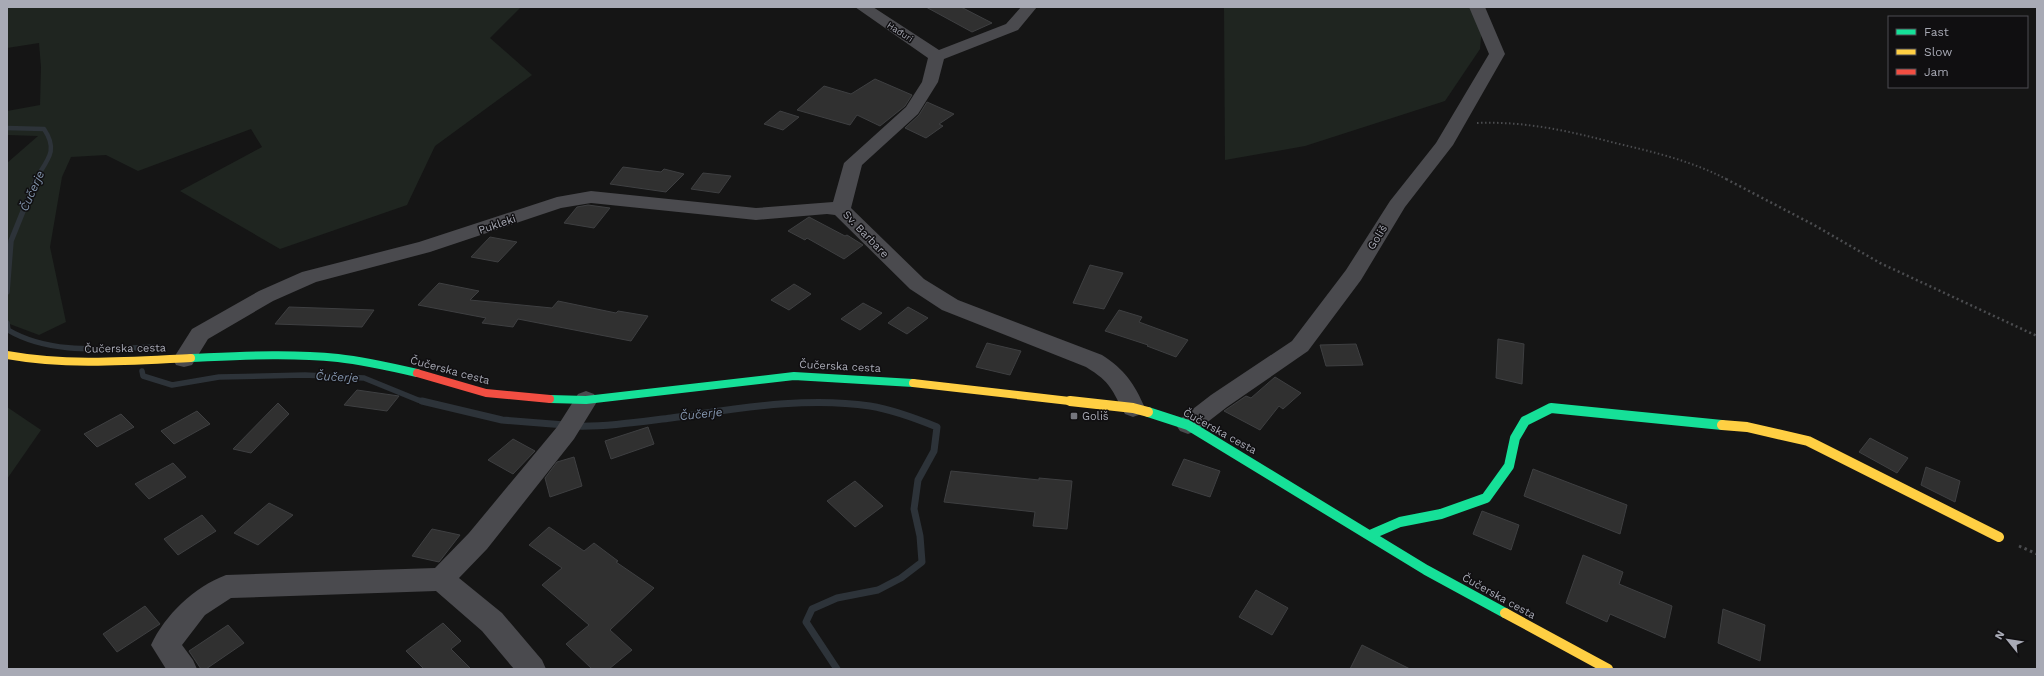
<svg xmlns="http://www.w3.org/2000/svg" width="2044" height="676" font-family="'Work Sans',sans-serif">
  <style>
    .green { fill: #1f2520 }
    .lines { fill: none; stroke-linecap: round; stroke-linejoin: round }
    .stream-far2 { stroke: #2d3339; stroke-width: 4.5 }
    .stream-far1 { stroke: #2d3339; stroke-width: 5.5 }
    .stream { stroke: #2d3339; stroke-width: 7 }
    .building { fill: #303030; stroke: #3e3f41 }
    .path-far2 { stroke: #4b4c4f; stroke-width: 2; stroke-dasharray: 1.5 2.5; stroke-linecap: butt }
    .path-far1 { stroke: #4b4c4f; stroke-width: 2.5; stroke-dasharray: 2 3; stroke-linecap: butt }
    .path { stroke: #4b4c4f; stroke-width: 3; stroke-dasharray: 2.5 3.5; stroke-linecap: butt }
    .street { fill: #4a4a4e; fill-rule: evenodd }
    .fast-far1 { stroke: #16e098; stroke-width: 8 }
    .fast { stroke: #16e098; stroke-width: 10 }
    .slow-far1 { stroke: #ffcf43; stroke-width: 8 }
    .slow { stroke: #ffcf43; stroke-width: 10 }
    .jam { stroke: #f24e42; stroke-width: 8 }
    .poi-dot { fill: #75767d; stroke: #100f11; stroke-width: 1.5 }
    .labels { text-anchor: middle; stroke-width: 3; stroke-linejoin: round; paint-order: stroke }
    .far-street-label { font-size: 9px; fill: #a8aab5; stroke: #100f11 }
    .street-label { font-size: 11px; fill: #a8aab5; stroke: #100f11 }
    .poi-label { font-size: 11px; fill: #a8aab5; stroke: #100f11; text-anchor: start }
    .water-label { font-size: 12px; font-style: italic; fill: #8294ac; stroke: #100f11 }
  </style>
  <rect width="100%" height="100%" fill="#151515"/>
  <g class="green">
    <polygon points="7,7 521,7 490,38 532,75 435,146 407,205 280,249 180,191 262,147 251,129 138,171 106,155 71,157 62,177 50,247 66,322 39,335 7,323 7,163 38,136 7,135 7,111 40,105 41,67 39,43 7,48"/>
    <polygon points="1224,7 1484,7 1480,49 1445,101 1305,146 1225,160"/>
    <polygon points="7,407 41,430 7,479"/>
  </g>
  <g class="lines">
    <path class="stream-far2" d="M 7,128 L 44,129 C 59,151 47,160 35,180"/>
    <g class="stream-far1">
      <polyline points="7,292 11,241 36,179"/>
      <path d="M 7,323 L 8,330 C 52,356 109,348 159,347 L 158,349"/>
      <polyline points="142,371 143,376 172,385 219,377 305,375 364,378 418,400 427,402"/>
    </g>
    <g class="stream">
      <polyline points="422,401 502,420 565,425"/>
      <path d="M 574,426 C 606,427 639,422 671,418 C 736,409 804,396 870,406 C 894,410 915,418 937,427 L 934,451 L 918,480 L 914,509 L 920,536 L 922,562 L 901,578 L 878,590 L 837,598 L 812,609 L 806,622 L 837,669"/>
    </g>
  </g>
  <g class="building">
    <polygon points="926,7 961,7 992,23 972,32"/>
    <polygon points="875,79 912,95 905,106 880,126 857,115 850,125 797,110 824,86 851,94"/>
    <polygon points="927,102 954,114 939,124 943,126 926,138 905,128 919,115"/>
    <polygon points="780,111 799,117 783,130 764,124"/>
    <polygon points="623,167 661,172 664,169 684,174 666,192 610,184"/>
    <polygon points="703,173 731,176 719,193 691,189"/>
    <polygon points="588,205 610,208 594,228 564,223 577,207"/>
    <polygon points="809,217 845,236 847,235 863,245 844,259 807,238 805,240 788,231"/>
    <polygon points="490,237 517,242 498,262 471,257"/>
    <polygon points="1090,265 1123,273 1104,309 1073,303"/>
    <polygon points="439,283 479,291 470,300 552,308 558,301 616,313 618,311 648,316 631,341 518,319 513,327 482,323 486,318 418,305"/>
    <polygon points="794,284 811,294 789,310 771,300"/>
    <polygon points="863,303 882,313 860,330 841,319"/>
    <polygon points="289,307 318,308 374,310 362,327 275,324"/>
    <polygon points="908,307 928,318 907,334 888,323"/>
    <polygon points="1119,310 1142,317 1139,322 1188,340 1176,357 1147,346 1148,345 1105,331"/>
    <polygon points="1498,339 1524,344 1522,384 1496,378"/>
    <polygon points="987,343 1021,351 1010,375 976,367"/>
    <polygon points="1356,344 1363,365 1326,366 1320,345"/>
    <polygon points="1275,377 1301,393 1283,409 1279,406 1260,430 1224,411 1246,396 1251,398"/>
    <polygon points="357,390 399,396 387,411 344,405"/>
    <polygon points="278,403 289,414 251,453 233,449"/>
    <polygon points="197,411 210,424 174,444 161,431"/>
    <polygon points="121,414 134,427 97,447 84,434"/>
    <polygon points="648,427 654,444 611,459 605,441"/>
    <polygon points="1870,438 1908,458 1897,473 1859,452"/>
    <polygon points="513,439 535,451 513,474 488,460"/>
    <polygon points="574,457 582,486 550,497 545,478 557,462"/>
    <polygon points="1184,459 1220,471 1210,497 1172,485"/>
    <polygon points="173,463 186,477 149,499 135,484"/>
    <polygon points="1926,467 1960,481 1955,502 1921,485"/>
    <polygon points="1533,469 1627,505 1620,534 1524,496"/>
    <polygon points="951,471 1039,480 1039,478 1072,481 1067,529 1033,526 1035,512 944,502"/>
    <polygon points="855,481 883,506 855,527 827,501"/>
    <polygon points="269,503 293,515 258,545 234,533"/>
    <polygon points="1482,511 1519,525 1511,550 1473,534"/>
    <polygon points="202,515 216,531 178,555 164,539"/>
    <polygon points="549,527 584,551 594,543 618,561 616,562 654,588 610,630 632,650 609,669 592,669 566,644 589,625 542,585 562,568 529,545"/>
    <polygon points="432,529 460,535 439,562 412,556"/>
    <polygon points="1583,555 1623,572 1619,584 1672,606 1665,638 1610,614 1607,622 1566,603"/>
    <polygon points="1256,590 1288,608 1272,635 1239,617"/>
    <polygon points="145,606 160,624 117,652 103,634"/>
    <polygon points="1723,609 1765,625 1760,661 1718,643"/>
    <polygon points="443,623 461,641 451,649 471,669 424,669 406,651"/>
    <polygon points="228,625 244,643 206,669 201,669 189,651"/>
    <polygon points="1362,645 1410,669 1350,669"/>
  </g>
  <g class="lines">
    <path class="path-far2" d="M 1477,123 C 1525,121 1569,131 1615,143 C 1654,152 1692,161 1728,180"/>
    <polyline class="path-far1" points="1726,179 1814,225 1880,263 2037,336"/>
    <polyline class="path" points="2019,546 2037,554"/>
    <g class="street">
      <path d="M 855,7 L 873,7 L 939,50 L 1006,24 L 1021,7 L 1037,7 L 1018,30 L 944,59 L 938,82 L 918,114 L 862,165 L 851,208 L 924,279 L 958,300 L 1102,355 C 1125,370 1134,383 1145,408 L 1141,414 L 1133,417 L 1125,414 C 1111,389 1112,383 1086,367 L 942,310 L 910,289 L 835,215 L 827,214 L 756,220 L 591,203 L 561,208 L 430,252 L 316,282 L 273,301 L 208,339 L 192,365 L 184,367 L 176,365 L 173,359 L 192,329 L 259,291 L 302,272 L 419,242 L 557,197 L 591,191 L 756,208 L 833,202 L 844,163 L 906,107 L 922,82 L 928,58 Z"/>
      <polygon points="1469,7 1485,7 1505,54 1453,145 1405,207 1361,280 1308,351 1227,407 1196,431 1188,434 1180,431 1176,425 1180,419 1211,395 1292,341 1346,270 1390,201 1436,143 1489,54"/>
      <path d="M 586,391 L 594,394 L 598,400 L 574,439 L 487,549 L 459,578 L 502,613 L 542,660 L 546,669 L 514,669 L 482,631 L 436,591 L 231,598 L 205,615 L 182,645 L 193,660 L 197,669 L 166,669 L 151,645 C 165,615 194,587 226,575 L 435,568 L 469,533 L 557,427 L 578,394 Z"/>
    </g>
    <g class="fast-far1">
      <path d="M 191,358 C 240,356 289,353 338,358 C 365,361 391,367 417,373"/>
      <polyline points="550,399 586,400 794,376 913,383"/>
    </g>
    <g class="fast">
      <polyline points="1148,412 1188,425 1426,570 1505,613"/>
      <polyline points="1370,535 1400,522 1441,514 1486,498 1509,466 1515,438 1525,421 1551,408 1722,425"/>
    </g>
    <g class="slow-far1">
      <path d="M 7,355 C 68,366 129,361 191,358"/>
      <polyline points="913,383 1078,402"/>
    </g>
    <g class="slow">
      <polyline points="1070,401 1133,408 1148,412"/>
      <polyline points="1722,425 1747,427 1808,441 1999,537"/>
      <polyline points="1505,613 1608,669"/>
    </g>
    <polyline class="jam" points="417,373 486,393 550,399"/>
  </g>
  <rect class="poi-dot" x="1070" y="412" width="8" height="8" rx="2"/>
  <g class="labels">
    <g class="far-street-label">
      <text transform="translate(900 32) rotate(33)" y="3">Hađuri</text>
    </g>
    <g class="street-label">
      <text transform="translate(497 224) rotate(-19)" y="4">Pukleki</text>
      <text transform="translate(866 234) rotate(46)" y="4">Sv. Barbare</text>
      <text transform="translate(1377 237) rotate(-58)" y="4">Goliš</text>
      <text transform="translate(125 348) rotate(-1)" y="4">Čučerska cesta</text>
      <text transform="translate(840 366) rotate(3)" y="4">Čučerska cesta</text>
      <text transform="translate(450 370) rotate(15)" y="4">Čučerska cesta</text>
      <text transform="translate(1220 431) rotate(29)" y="4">Čučerska cesta</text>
      <text transform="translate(1499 596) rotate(29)" y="4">Čučerska cesta</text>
    </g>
    <g class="poi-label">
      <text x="1082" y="420">Goliš</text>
    </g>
    <g class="water-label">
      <text transform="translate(32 191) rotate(-66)" y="4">Čučerje</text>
      <text transform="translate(337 377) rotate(3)" y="4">Čučerje</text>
      <text transform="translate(701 414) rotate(-6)" y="4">Čučerje</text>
    </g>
  </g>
  <rect width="2044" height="676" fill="none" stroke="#a8aab5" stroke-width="16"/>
  <rect x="1888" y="16" width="140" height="72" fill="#100f11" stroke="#4d4d53"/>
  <rect x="1896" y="29" width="20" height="6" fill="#16e098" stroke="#4d4d53"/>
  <text x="1924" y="36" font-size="12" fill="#a8aab5">Fast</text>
  <rect x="1896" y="49" width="20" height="6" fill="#ffcf43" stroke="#4d4d53"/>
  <text x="1924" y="56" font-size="12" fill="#a8aab5">Slow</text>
  <rect x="1896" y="69" width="20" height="6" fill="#f24e42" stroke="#4d4d53"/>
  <text x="1924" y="76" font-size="12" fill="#a8aab5">Jam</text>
  <g transform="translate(2008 640) rotate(300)" stroke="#100f11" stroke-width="3" paint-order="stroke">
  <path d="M0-3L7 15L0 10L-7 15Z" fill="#a8aab5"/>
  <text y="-6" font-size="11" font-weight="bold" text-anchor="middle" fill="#a8aab5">N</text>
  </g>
</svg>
